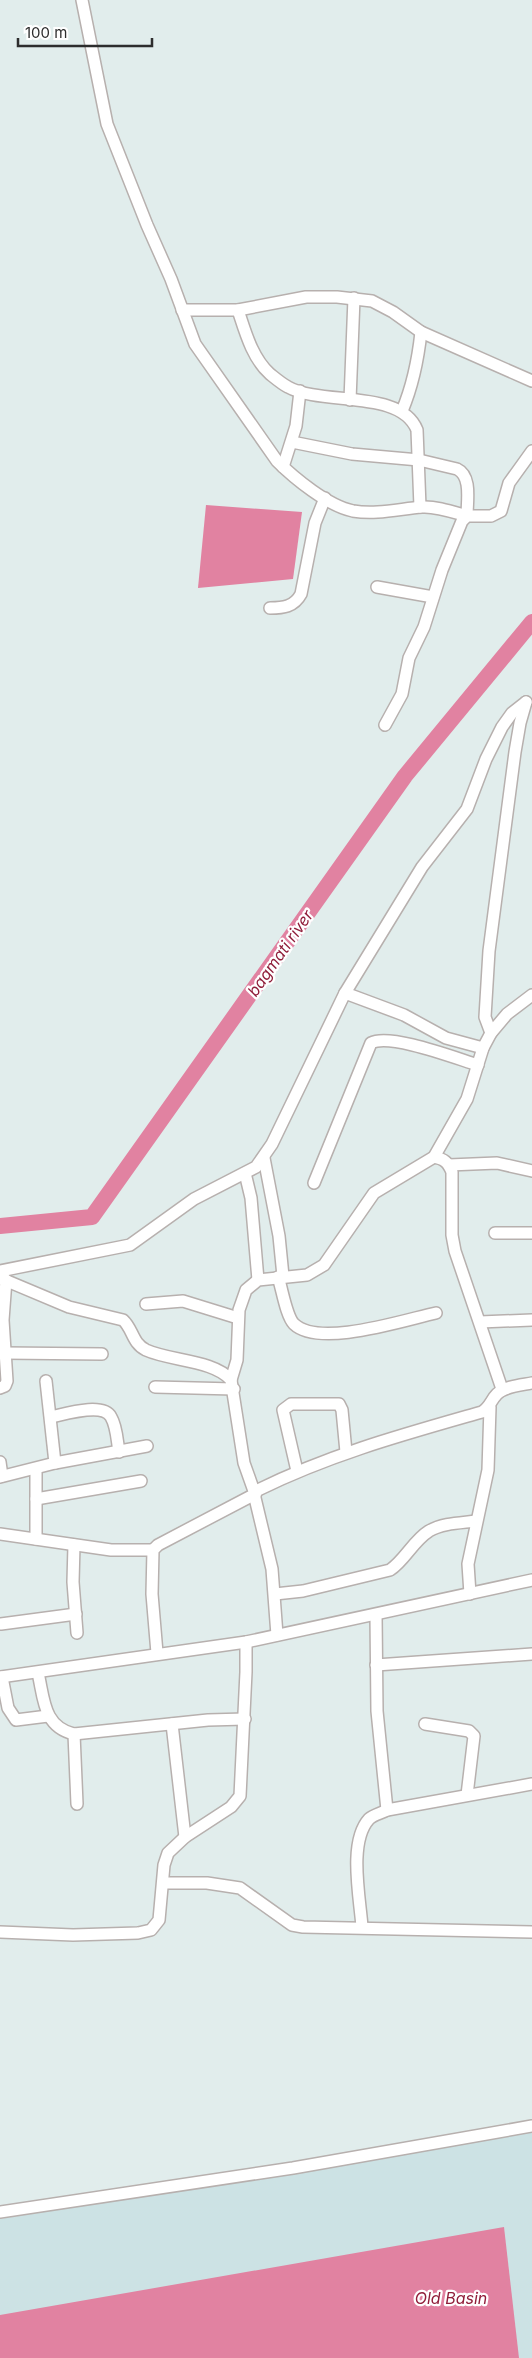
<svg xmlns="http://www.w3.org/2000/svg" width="532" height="2358" font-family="Inter,sans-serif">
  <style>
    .education { fill: #cce2e4 }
    .water { fill: #e182a1 }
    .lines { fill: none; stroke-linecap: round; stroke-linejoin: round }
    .river { stroke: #e182a1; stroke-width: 16 }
    .minor-casing { stroke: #b7b0ae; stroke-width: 14 }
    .minor { stroke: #fff; stroke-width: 11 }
    .labels { text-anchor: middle; stroke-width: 4.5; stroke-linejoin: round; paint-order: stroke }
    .water-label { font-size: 16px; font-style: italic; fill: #901e3a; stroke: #fff }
  </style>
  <rect width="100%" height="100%" fill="#e1edec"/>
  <polygon class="education" points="532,2132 532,2358 0,2358 0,2219"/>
  <g class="water">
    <polygon points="206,505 302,512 293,579 198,588"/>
    <polygon points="504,2227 519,2358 0,2358 0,2315"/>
  </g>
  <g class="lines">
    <polyline class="river" points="0,1226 92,1217 405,776 532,622"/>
    <g class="minor-casing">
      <g id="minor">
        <path d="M 82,0 L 107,124 L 147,225 L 171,279 L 195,344 L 277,461 C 294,478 328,506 353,511 C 376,515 399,509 422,507 C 436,506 453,512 467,516 C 467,501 472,476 457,469 L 419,460 L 352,454 L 292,442"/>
        <polyline points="182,310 238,310 306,297 337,297 372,301 393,312 421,332 532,381"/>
        <path d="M 238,310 C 245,331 252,358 270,374 C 275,378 282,384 288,387 C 322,406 401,389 417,430 L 420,507"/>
        <polyline points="350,400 354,298"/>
        <path d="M 402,411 C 413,385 418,360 421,332"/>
        <polyline points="283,467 296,426 300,391"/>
        <polyline points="377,587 433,597"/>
        <path d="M 270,608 C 283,608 294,607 301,594 L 315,523 L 325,498"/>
        <polyline points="385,725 402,694 409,658 424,627 442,570 462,521 467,516 491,516 501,511 509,483 532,451"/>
        <polyline points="345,993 404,1015 446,1038 483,1048"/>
        <polyline points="491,1033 485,1017 489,951 515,752 520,723 526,702"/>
        <path d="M 434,1157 C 444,1159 448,1162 452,1172 L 452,1235 L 455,1251 L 502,1389"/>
        <polyline points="264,1158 279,1236 283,1276"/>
        <polyline points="449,1165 497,1163 532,1171"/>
        <polyline points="245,1173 251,1198 258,1280"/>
        <path d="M 314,1183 L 371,1043 C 390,1033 455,1058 478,1065"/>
        <polyline points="495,1233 532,1233"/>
        <polyline points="0,1271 130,1245 194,1199 256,1167 272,1144 345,993 422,867 467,809 486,759 502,727 512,713 526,702"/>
        <path d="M 278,1277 C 282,1288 286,1316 294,1324 C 319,1348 404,1320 436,1313"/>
        <path d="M 0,1278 L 69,1307 L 123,1320 C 133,1329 132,1343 146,1350 C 170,1361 214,1360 231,1380 L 244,1463 L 255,1494 L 158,1545 L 153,1550 L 152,1594 L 157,1653"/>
        <polyline points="146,1304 183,1301 238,1318"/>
        <polyline points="480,1322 532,1320"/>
        <polyline points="4,1353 102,1354"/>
        <polyline points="231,1380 237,1360 239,1310 246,1290 258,1280 307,1275 324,1265 374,1193 434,1157 467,1099 483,1048 491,1033 507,1014 532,995"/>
        <polyline points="46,1381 55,1463"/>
        <polyline points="155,1387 234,1389"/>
        <polyline points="0,1388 5,1386 7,1381 3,1320 6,1280"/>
        <path d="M 51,1417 C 65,1414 103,1402 111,1417 C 117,1427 117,1441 119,1452"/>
        <polyline points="0,1462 2,1476"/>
        <polyline points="36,1469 36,1539"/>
        <polyline points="297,1471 283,1410 291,1404 339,1404 342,1410 346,1452"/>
        <polyline points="0,1477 55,1463 147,1446"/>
        <polyline points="36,1499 141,1481"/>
        <polyline points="0,1534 111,1550 153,1550"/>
        <polyline points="74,1545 73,1582 77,1633"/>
        <path d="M 275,1594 L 303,1591 L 390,1570 C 405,1560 413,1541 429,1531 C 443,1523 461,1523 476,1521"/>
        <polyline points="470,1594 468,1564 488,1470 490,1407"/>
        <polyline points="376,1615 377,1711 387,1810"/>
        <polyline points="1,1624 76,1614"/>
        <path d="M 277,1635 L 272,1569 L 255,1498 L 255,1494 L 258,1490 C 331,1454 405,1434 482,1412 C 490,1407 491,1400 497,1394 C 505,1386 522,1385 532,1383"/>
        <polyline points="376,1665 532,1654"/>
        <path d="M 38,1673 C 44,1698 43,1727 74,1734 L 208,1720 L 245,1719"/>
        <polyline points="0,1677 246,1642 532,1580"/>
        <polyline points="2,1677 8,1708 16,1720 48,1716"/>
        <polyline points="172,1724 185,1837"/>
        <polyline points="425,1724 469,1731 474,1736 467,1795"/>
        <polyline points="74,1734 77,1804"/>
        <polyline points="163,1883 207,1883 240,1888 292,1925 303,1927 532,1932"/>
        <path d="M 362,1927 C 360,1898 348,1842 369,1819 C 373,1815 382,1813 387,1810 L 532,1784"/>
        <polyline points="0,1932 73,1935 138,1933 151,1930 159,1920 164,1865 168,1853 185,1837 231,1807 240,1796 246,1672 246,1642"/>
        <polyline points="0,2212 293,2168 532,2126"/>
      </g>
    </g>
    <use href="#minor" class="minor"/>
  </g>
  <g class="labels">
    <g class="water-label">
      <text transform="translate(280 953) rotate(-55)" y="6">bagmati river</text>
      <text x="451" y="2304">Old Basin</text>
    </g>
  </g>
  <path d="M18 38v8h134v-8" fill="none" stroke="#2d2d2d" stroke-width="2.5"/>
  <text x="25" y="38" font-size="15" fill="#2d2d2d" stroke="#ffffff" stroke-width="4" paint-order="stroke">100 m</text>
</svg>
